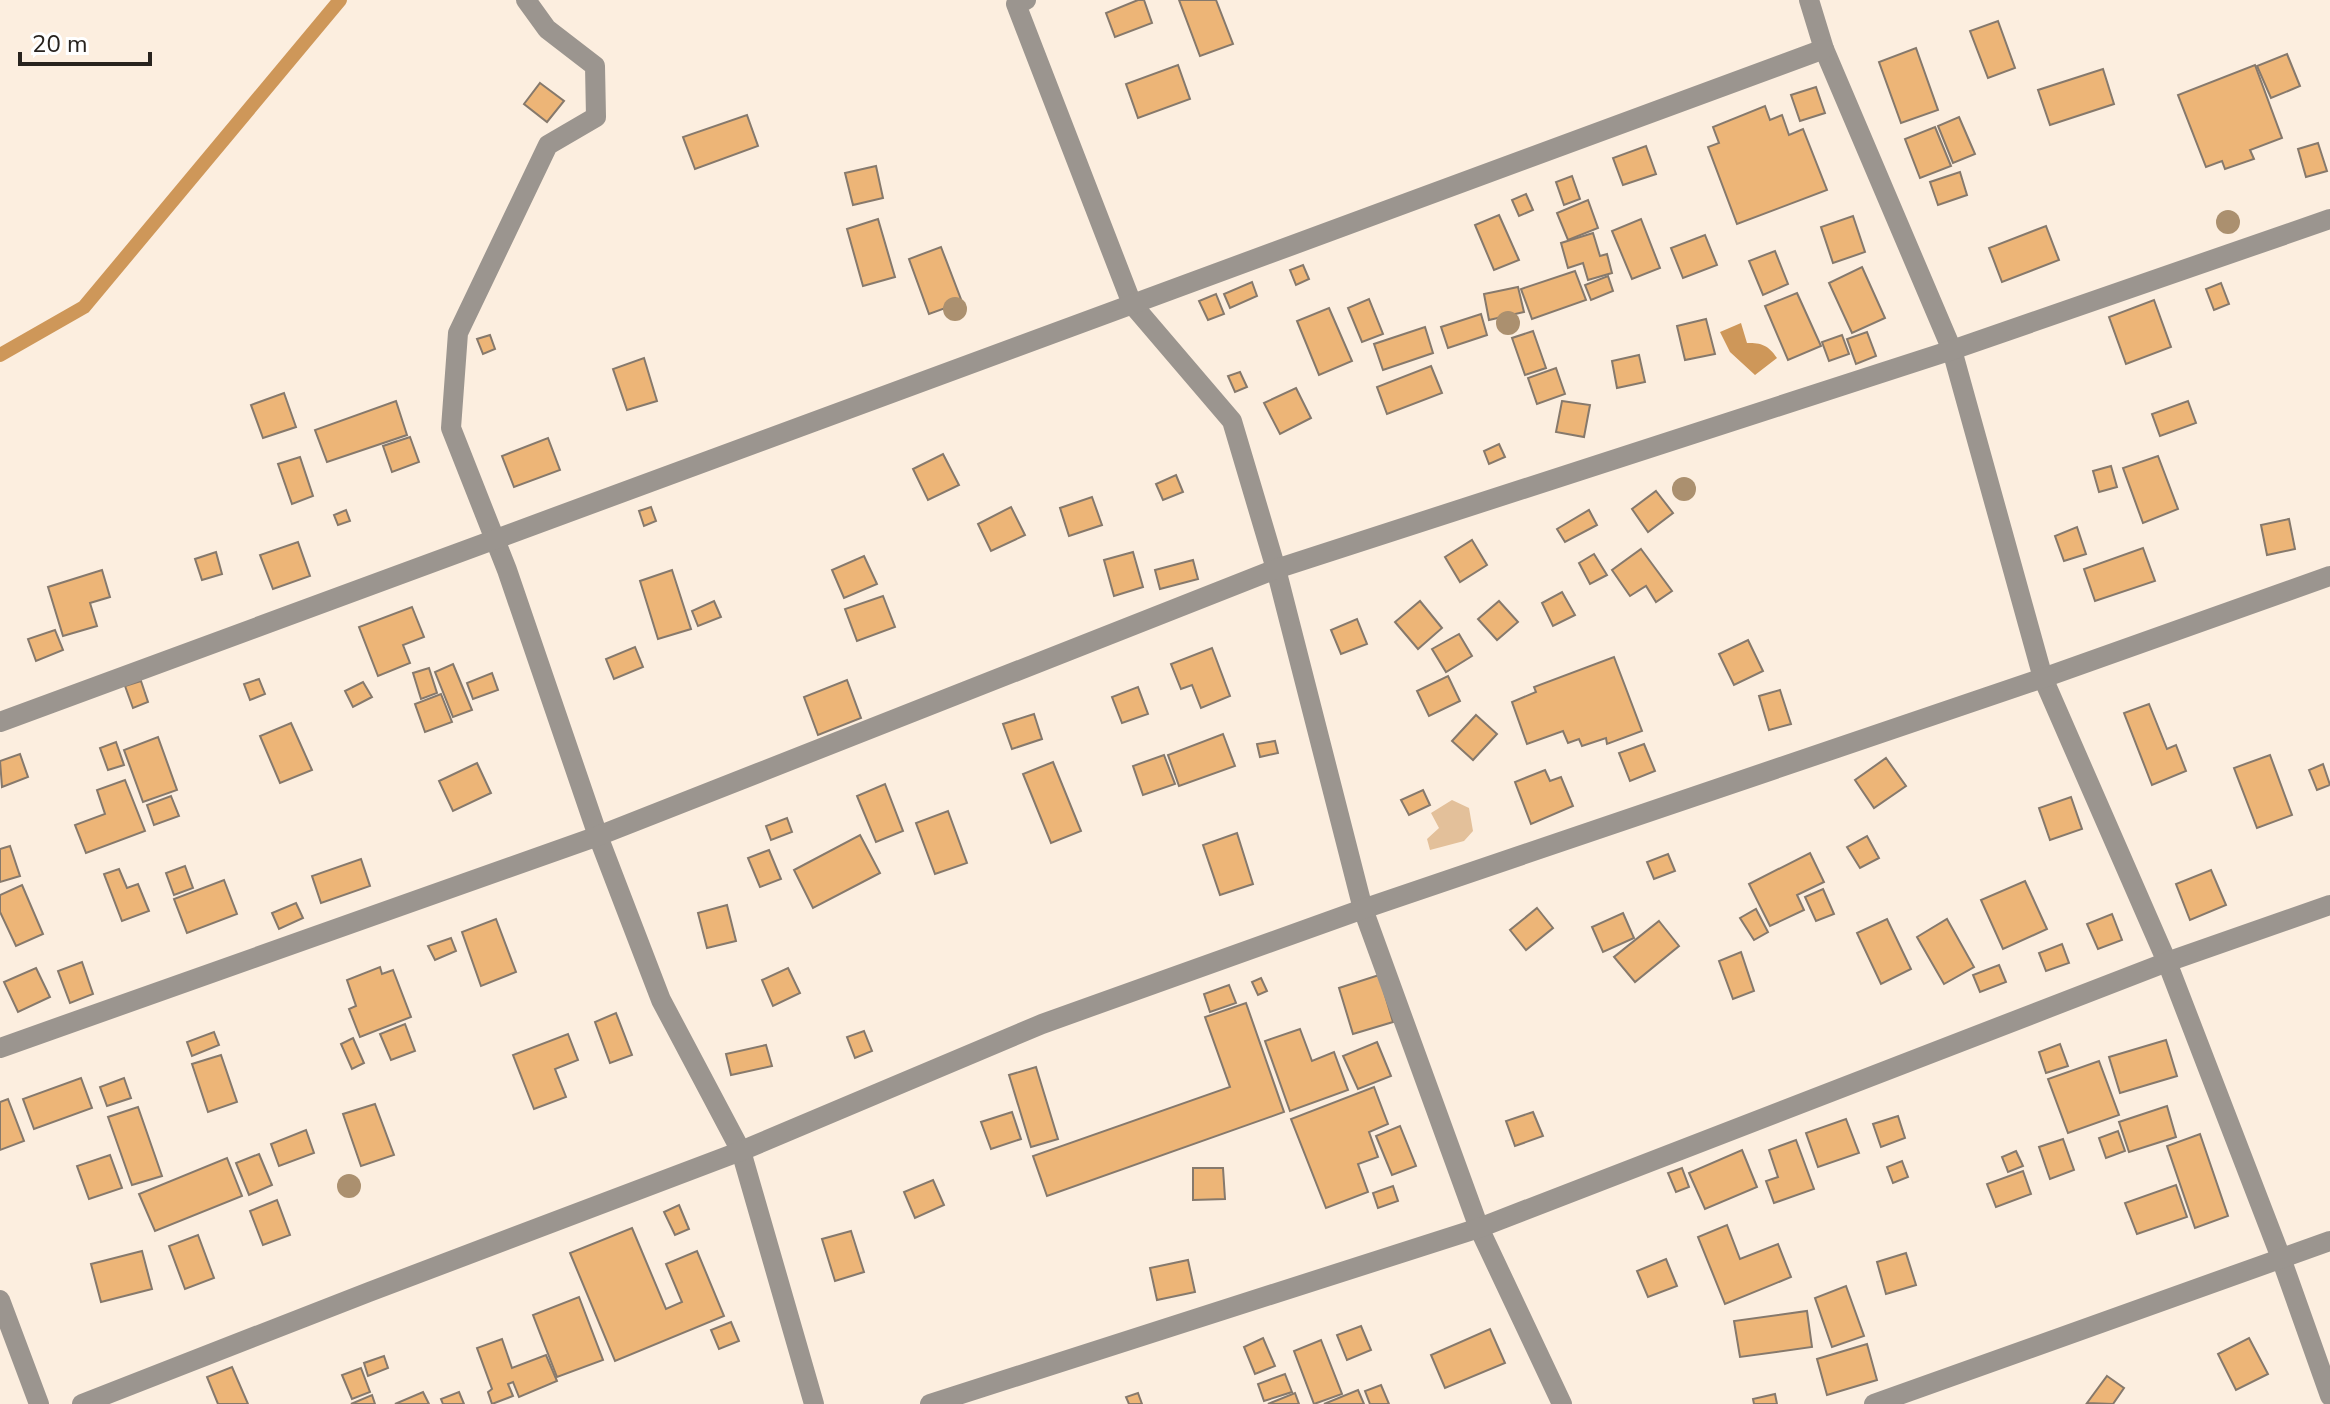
<svg xmlns="http://www.w3.org/2000/svg" width="2330" height="1404" font-family="'Nunito Sans',sans-serif">
  <style>
    .green { fill: #e3c09a }
    .water { fill: #ce9759 }
    .lines { fill: none; stroke-linecap: round; stroke-linejoin: round }
    .stream { stroke: #ce9759; stroke-width: 14 }
    .building { fill: #edb577; stroke: #86796c; stroke-width: 2 }
    .street { stroke: #9b958f; stroke-width: 20 }
    .tree { fill: #ab906f }
  </style>
  <rect width="100%" height="100%" fill="#fceedf"/>
  <polygon class="green" points="1452,800 1469,808 1473,831 1464,841 1430,850 1427,839 1439,828 1431,813"/>
  <path class="water" d="M 1741,323 L 1747,343 C 1762,343 1768,345 1777,358 L 1755,375 L 1730,352 L 1720,332 Z"/>
  <g class="lines">
    <polyline class="stream" points="0,355 84,307 340,0"/>
  </g>
  <g class="building">
    <polygon points="1138,0 1144,0 1152,23 1115,37 1106,13"/>
    <polygon points="1179,0 1216,0 1233,44 1200,56"/>
    <polygon points="1998,21 2015,68 1988,78 1970,31"/>
    <polygon points="1916,48 1938,110 1901,123 1879,62"/>
    <polygon points="2287,54 2300,86 2271,98 2257,66"/>
    <polygon points="1178,65 1190,99 1138,118 1126,84"/>
    <polygon points="2255,65 2282,138 2250,150 2254,159 2225,169 2222,161 2206,167 2178,95"/>
    <polygon points="2103,69 2114,104 2050,125 2038,90"/>
    <polygon points="540,83 564,101 547,122 524,104"/>
    <polygon points="1816,87 1825,113 1800,121 1791,95"/>
    <polygon points="1765,106 1770,120 1782,115 1789,135 1803,129 1827,190 1737,224 1708,147 1719,143 1713,127"/>
    <polygon points="747,115 758,146 695,169 683,137"/>
    <polygon points="1959,117 1975,154 1953,163 1938,126"/>
    <polygon points="1935,127 1951,166 1920,178 1905,139"/>
    <polygon points="2318,143 2327,171 2306,177 2298,149"/>
    <polygon points="1646,146 1656,174 1623,185 1613,158"/>
    <polygon points="876,166 883,198 853,205 845,173"/>
    <polygon points="1960,172 1967,195 1938,205 1930,182"/>
    <polygon points="1572,176 1580,199 1564,205 1556,182"/>
    <polygon points="1526,194 1533,210 1519,216 1512,200"/>
    <polygon points="1588,200 1598,228 1568,240 1557,213"/>
    <polygon points="1499,215 1519,260 1494,270 1475,225"/>
    <polygon points="1853,216 1865,252 1833,263 1821,227"/>
    <polygon points="878,219 895,277 863,286 847,229"/>
    <polygon points="1641,219 1660,268 1632,279 1612,231"/>
    <polygon points="2046,226 2059,260 2002,282 1989,248"/>
    <polygon points="1593,233 1600,256 1607,254 1612,273 1588,280 1583,263 1568,268 1561,243"/>
    <polygon points="1705,235 1717,265 1683,278 1671,248"/>
    <polygon points="941,247 962,302 929,314 909,259"/>
    <polygon points="1775,251 1788,284 1763,295 1749,261"/>
    <polygon points="1303,265 1309,279 1296,285 1290,270"/>
    <polygon points="1862,267 1885,318 1852,333 1829,283"/>
    <polygon points="1575,271 1586,300 1532,319 1521,289"/>
    <polygon points="1608,276 1613,291 1591,300 1585,285"/>
    <polygon points="1252,282 1257,296 1230,308 1224,294"/>
    <polygon points="2221,283 2229,304 2214,310 2206,289"/>
    <polygon points="1518,287 1524,312 1489,320 1484,294"/>
    <polygon points="1797,293 1821,346 1788,360 1765,306"/>
    <polygon points="1216,294 1224,314 1208,320 1199,301"/>
    <polygon points="1369,299 1383,334 1362,342 1348,308"/>
    <polygon points="2154,300 2171,347 2126,364 2109,317"/>
    <polygon points="1329,308 1352,361 1319,375 1297,321"/>
    <polygon points="1481,314 1487,335 1448,348 1441,327"/>
    <polygon points="1706,319 1715,354 1685,360 1677,326"/>
    <polygon points="1425,327 1433,353 1383,370 1374,344"/>
    <polygon points="1533,331 1546,368 1525,375 1512,338"/>
    <polygon points="1867,332 1876,356 1856,364 1847,339"/>
    <polygon points="490,335 495,349 483,354 477,339"/>
    <polygon points="1842,335 1849,354 1829,361 1822,342"/>
    <polygon points="1639,355 1645,382 1617,388 1612,361"/>
    <polygon points="644,358 657,401 627,410 613,369"/>
    <polygon points="1431,366 1442,393 1387,414 1377,387"/>
    <polygon points="1556,368 1565,394 1537,404 1528,378"/>
    <polygon points="1240,372 1247,387 1235,392 1228,376"/>
    <polygon points="1296,388 1311,418 1280,434 1264,403"/>
    <polygon points="284,393 296,427 263,438 251,405"/>
    <polygon points="396,401 407,435 327,462 315,430"/>
    <polygon points="1562,401 1590,405 1584,437 1556,432"/>
    <polygon points="2188,401 2196,423 2160,436 2152,414"/>
    <polygon points="410,437 419,462 392,472 383,446"/>
    <polygon points="548,438 560,470 514,487 502,456"/>
    <polygon points="1499,444 1505,457 1489,464 1484,451"/>
    <polygon points="943,454 959,485 928,500 913,469"/>
    <polygon points="2158,456 2178,509 2143,523 2123,468"/>
    <polygon points="300,457 313,496 292,504 278,464"/>
    <polygon points="2111,466 2117,487 2099,492 2093,471"/>
    <polygon points="1176,475 1183,492 1163,500 1156,484"/>
    <polygon points="1656,491 1673,513 1648,532 1632,509"/>
    <polygon points="1092,497 1102,525 1069,536 1060,508"/>
    <polygon points="651,507 656,521 644,526 639,511"/>
    <polygon points="1011,507 1025,535 991,551 978,524"/>
    <polygon points="346,510 350,521 338,525 334,515"/>
    <polygon points="1589,510 1597,525 1565,542 1557,529"/>
    <polygon points="2289,519 2295,549 2267,555 2261,525"/>
    <polygon points="2077,527 2086,554 2064,561 2055,536"/>
    <polygon points="1472,540 1487,565 1460,582 1445,557"/>
    <polygon points="298,542 310,576 273,589 260,555"/>
    <polygon points="2143,548 2155,581 2095,601 2084,569"/>
    <polygon points="1641,549 1672,591 1656,602 1646,586 1630,596 1612,570"/>
    <polygon points="216,552 222,574 202,580 195,559"/>
    <polygon points="1133,552 1143,587 1114,596 1104,560"/>
    <polygon points="1594,554 1607,575 1590,584 1579,563"/>
    <polygon points="864,556 877,584 844,598 832,570"/>
    <polygon points="1193,560 1198,579 1160,589 1155,570"/>
    <polygon points="102,570 110,597 90,603 97,626 63,636 48,587"/>
    <polygon points="672,570 691,629 658,639 640,581"/>
    <polygon points="1562,592 1575,615 1553,626 1542,603"/>
    <polygon points="883,596 895,627 857,641 845,609"/>
    <polygon points="714,601 721,617 698,626 692,611"/>
    <polygon points="1420,601 1442,628 1418,649 1395,622"/>
    <polygon points="1499,601 1518,622 1497,640 1478,619"/>
    <polygon points="412,607 424,637 403,645 410,663 378,676 359,627"/>
    <polygon points="1357,619 1367,644 1341,654 1331,630"/>
    <polygon points="55,630 63,650 36,661 28,639"/>
    <polygon points="1459,634 1472,656 1446,672 1432,649"/>
    <polygon points="1748,640 1763,671 1734,685 1719,654"/>
    <polygon points="635,647 643,667 614,679 606,659"/>
    <polygon points="1212,648 1230,696 1201,708 1192,685 1181,689 1171,664"/>
    <polygon points="1614,657 1642,731 1607,744 1606,738 1582,746 1579,739 1568,743 1563,731 1527,744 1512,702 1536,692 1534,687"/>
    <polygon points="453,664 472,710 453,717 435,672"/>
    <polygon points="429,668 437,693 421,699 413,673"/>
    <polygon points="492,673 498,690 473,699 467,683"/>
    <polygon points="1448,676 1460,701 1429,716 1417,691"/>
    <polygon points="259,679 265,694 250,700 244,684"/>
    <polygon points="847,680 861,718 818,735 804,697"/>
    <polygon points="141,681 148,702 133,708 125,686"/>
    <polygon points="363,682 372,697 353,707 345,691"/>
    <polygon points="1138,687 1148,714 1122,723 1112,697"/>
    <polygon points="1780,690 1791,724 1769,730 1759,696"/>
    <polygon points="441,694 452,722 425,732 415,704"/>
    <polygon points="2149,704 2167,749 2176,745 2186,771 2152,785 2124,713"/>
    <polygon points="1034,714 1042,739 1012,749 1003,724"/>
    <polygon points="1476,715 1497,734 1473,760 1452,741"/>
    <polygon points="291,723 312,770 280,783 260,736"/>
    <polygon points="1223,734 1235,766 1179,786 1168,755"/>
    <polygon points="158,737 177,790 143,802 124,750"/>
    <polygon points="1275,741 1278,753 1260,757 1257,744"/>
    <polygon points="116,742 124,765 108,770 100,748"/>
    <polygon points="1644,744 1655,771 1630,781 1619,753"/>
    <polygon points="20,754 28,777 2,787 0,761"/>
    <polygon points="1164,755 1175,784 1143,795 1133,766"/>
    <polygon points="2270,755 2292,815 2257,828 2234,768"/>
    <polygon points="1886,758 1906,786 1874,808 1855,780"/>
    <polygon points="1053,762 1081,831 1051,843 1023,774"/>
    <polygon points="477,763 491,793 453,811 439,781"/>
    <polygon points="2323,764 2330,785 2317,790 2309,770"/>
    <polygon points="1545,770 1550,781 1561,777 1573,806 1531,824 1515,782"/>
    <polygon points="125,780 145,831 86,853 75,825 105,814 97,790"/>
    <polygon points="885,784 903,831 876,842 857,796"/>
    <polygon points="1423,790 1430,805 1409,815 1401,800"/>
    <polygon points="171,796 179,816 154,825 147,805"/>
    <polygon points="2071,797 2082,829 2050,840 2039,808"/>
    <polygon points="948,811 967,863 935,874 916,823"/>
    <polygon points="787,818 792,832 771,840 766,826"/>
    <polygon points="1237,833 1253,884 1220,895 1203,845"/>
    <polygon points="860,835 880,873 813,908 794,870"/>
    <polygon points="1867,836 1879,858 1860,868 1847,847"/>
    <polygon points="10,846 20,876 0,882 0,849"/>
    <polygon points="769,850 781,879 760,887 748,858"/>
    <polygon points="1810,853 1824,882 1797,895 1804,910 1770,926 1749,884"/>
    <polygon points="1668,854 1675,871 1654,879 1647,862"/>
    <polygon points="361,859 370,886 321,903 312,876"/>
    <polygon points="185,866 193,888 174,895 166,873"/>
    <polygon points="119,869 127,888 138,884 149,911 122,921 104,874"/>
    <polygon points="2211,870 2226,905 2190,920 2176,884"/>
    <polygon points="224,880 237,914 187,933 174,899"/>
    <polygon points="2025,881 2047,929 2003,949 1981,900"/>
    <polygon points="22,885 43,934 16,946 0,912 0,895"/>
    <polygon points="1823,889 1834,914 1816,921 1805,897"/>
    <polygon points="296,903 303,918 279,929 272,913"/>
    <polygon points="727,905 736,941 707,948 698,913"/>
    <polygon points="1537,908 1553,928 1526,950 1510,930"/>
    <polygon points="1756,909 1768,932 1754,940 1740,918"/>
    <polygon points="1623,913 1634,938 1603,952 1592,927"/>
    <polygon points="2112,914 2122,940 2098,949 2087,924"/>
    <polygon points="496,919 516,972 481,986 462,932"/>
    <polygon points="1887,919 1911,969 1881,984 1857,933"/>
    <polygon points="1947,919 1974,967 1944,984 1917,937"/>
    <polygon points="1659,921 1679,946 1635,982 1614,957"/>
    <polygon points="451,938 456,951 435,960 428,946"/>
    <polygon points="2062,944 2069,963 2046,971 2039,953"/>
    <polygon points="1741,952 1754,991 1733,999 1719,961"/>
    <polygon points="82,962 93,994 70,1003 58,971"/>
    <polygon points="1999,965 2006,982 1980,992 1973,975"/>
    <polygon points="380,967 382,974 393,970 411,1017 360,1037 349,1009 356,1006 347,980"/>
    <polygon points="36,968 50,997 18,1012 4,982"/>
    <polygon points="788,968 800,993 773,1006 762,980"/>
    <polygon points="1379,975 1393,1022 1353,1034 1339,988"/>
    <polygon points="1261,978 1267,991 1258,995 1252,982"/>
    <polygon points="1229,985 1236,1003 1210,1012 1204,994"/>
    <polygon points="1246,1003 1284,1112 1047,1196 1033,1156 1230,1087 1205,1017"/>
    <polygon points="616,1013 632,1055 610,1063 595,1022"/>
    <polygon points="405,1024 415,1051 391,1060 380,1034"/>
    <polygon points="1300,1029 1312,1061 1334,1052 1348,1090 1290,1111 1265,1041"/>
    <polygon points="864,1031 872,1051 855,1058 847,1037"/>
    <polygon points="214,1032 219,1045 192,1056 187,1042"/>
    <polygon points="568,1034 578,1060 555,1069 566,1097 534,1109 513,1055"/>
    <polygon points="353,1038 364,1063 352,1069 341,1044"/>
    <polygon points="2166,1040 2177,1076 2120,1093 2109,1057"/>
    <polygon points="1377,1042 1391,1076 1358,1089 1343,1056"/>
    <polygon points="2060,1044 2068,1066 2046,1073 2039,1052"/>
    <polygon points="766,1045 772,1066 731,1075 726,1054"/>
    <polygon points="221,1055 237,1102 208,1112 192,1064"/>
    <polygon points="2099,1061 2119,1115 2068,1133 2048,1079"/>
    <polygon points="1036,1067 1058,1139 1031,1147 1009,1075"/>
    <polygon points="81,1078 92,1108 34,1129 23,1099"/>
    <polygon points="124,1078 131,1098 107,1106 100,1087"/>
    <polygon points="1374,1087 1388,1124 1369,1132 1378,1157 1358,1164 1368,1192 1326,1208 1291,1119"/>
    <polygon points="8,1099 24,1141 0,1150 0,1102"/>
    <polygon points="375,1104 394,1155 361,1166 343,1114"/>
    <polygon points="2167,1106 2176,1137 2129,1152 2119,1122"/>
    <polygon points="138,1107 162,1176 132,1185 108,1117"/>
    <polygon points="1012,1112 1021,1139 991,1149 981,1122"/>
    <polygon points="1533,1112 1543,1136 1515,1146 1506,1121"/>
    <polygon points="1898,1116 1905,1138 1881,1147 1873,1124"/>
    <polygon points="1846,1119 1859,1153 1818,1167 1806,1133"/>
    <polygon points="1400,1126 1416,1166 1392,1175 1376,1136"/>
    <polygon points="306,1130 314,1153 279,1166 271,1144"/>
    <polygon points="2118,1131 2125,1151 2106,1158 2099,1138"/>
    <polygon points="2200,1134 2228,1216 2195,1228 2167,1146"/>
    <polygon points="2063,1139 2074,1170 2050,1179 2039,1147"/>
    <polygon points="1796,1140 1814,1189 1774,1203 1766,1181 1778,1177 1769,1150"/>
    <polygon points="1742,1150 1757,1187 1705,1209 1689,1173"/>
    <polygon points="2016,1151 2023,1166 2008,1172 2002,1157"/>
    <polygon points="259,1154 272,1185 249,1195 236,1163"/>
    <polygon points="110,1155 122,1188 89,1199 77,1166"/>
    <polygon points="227,1158 242,1196 155,1231 139,1194"/>
    <polygon points="1902,1161 1908,1177 1893,1183 1887,1167"/>
    <polygon points="1193,1168 1223,1168 1225,1199 1193,1200"/>
    <polygon points="1682,1168 1689,1187 1676,1192 1668,1173"/>
    <polygon points="2023,1171 2031,1194 1996,1207 1987,1184"/>
    <polygon points="933,1180 944,1205 915,1218 904,1192"/>
    <polygon points="2176,1185 2187,1217 2137,1234 2125,1203"/>
    <polygon points="1393,1186 1398,1201 1378,1208 1373,1193"/>
    <polygon points="277,1200 290,1235 263,1245 250,1211"/>
    <polygon points="679,1205 689,1229 675,1235 664,1212"/>
    <polygon points="1727,1225 1740,1259 1778,1244 1791,1277 1725,1304 1698,1237"/>
    <polygon points="632,1228 666,1309 682,1302 666,1264 697,1251 724,1316 615,1361 570,1253"/>
    <polygon points="851,1231 864,1272 835,1281 822,1239"/>
    <polygon points="198,1235 214,1278 185,1289 169,1246"/>
    <polygon points="142,1251 152,1289 101,1302 91,1264"/>
    <polygon points="1906,1253 1916,1285 1886,1294 1877,1262"/>
    <polygon points="1666,1259 1677,1286 1648,1297 1637,1271"/>
    <polygon points="1188,1260 1195,1292 1157,1300 1150,1268"/>
    <polygon points="1846,1286 1864,1336 1832,1347 1815,1298"/>
    <polygon points="579,1297 603,1360 557,1377 533,1315"/>
    <polygon points="1807,1311 1812,1347 1740,1357 1734,1321"/>
    <polygon points="731,1322 739,1341 719,1349 711,1330"/>
    <polygon points="1361,1326 1371,1350 1347,1360 1337,1335"/>
    <polygon points="1490,1329 1505,1363 1445,1388 1431,1355"/>
    <polygon points="1263,1338 1275,1366 1255,1374 1244,1347"/>
    <polygon points="2249,1338 2268,1374 2236,1390 2218,1354"/>
    <polygon points="502,1339 512,1368 546,1355 557,1381 519,1397 513,1382 508,1384 513,1396 492,1404 488,1392 492,1389 477,1348"/>
    <polygon points="1321,1340 1342,1394 1314,1404 1294,1351"/>
    <polygon points="1867,1344 1877,1380 1827,1395 1817,1359"/>
    <polygon points="384,1356 388,1368 368,1376 364,1363"/>
    <polygon points="232,1367 248,1404 218,1404 207,1377"/>
    <polygon points="361,1368 370,1392 352,1399 342,1375"/>
    <polygon points="1285,1374 1292,1392 1264,1401 1258,1384"/>
    <polygon points="2107,1376 2124,1388 2113,1404 2087,1403"/>
    <polygon points="1381,1385 1389,1404 1370,1404 1365,1391"/>
    <polygon points="1358,1390 1364,1404 1324,1404"/>
    <polygon points="423,1392 429,1404 395,1404"/>
    <polygon points="459,1392 464,1404 443,1404 441,1399"/>
    <polygon points="1138,1393 1142,1404 1129,1404 1126,1397"/>
    <polygon points="1295,1393 1299,1404 1268,1404"/>
    <polygon points="1775,1394 1777,1404 1754,1404 1753,1399"/>
    <polygon points="372,1395 375,1404 351,1404"/>
  </g>
  <g class="lines">
    <g class="street">
      <polyline points="526,0 547,29 595,66 596,117 548,145 458,333 451,428 507,570 598,836 661,1000 741,1151 814,1404"/>
      <polyline points="1026,0 1016,4 1132,304 1232,421 1276,569 1363,909 1479,1228 1562,1404"/>
      <polyline points="1809,0 1824,49 1952,350 2043,678 2167,962 2281,1258 2330,1396"/>
      <polyline points="0,722 1824,49"/>
      <polyline points="0,1048 598,836 1276,569 1952,350 2330,219"/>
      <polyline points="0,1300 39,1404"/>
      <polyline points="82,1404 369,1292 741,1151 1042,1024 1363,909 2043,678 2330,576"/>
      <polyline points="930,1404 1479,1228 2167,962 2330,905"/>
      <polyline points="1874,1404 2330,1241"/>
    </g>
  </g>
  <g class="tree">
    <circle cx="2228" cy="222" r="12"/>
    <circle cx="955" cy="309" r="12"/>
    <circle cx="1508" cy="323" r="12"/>
    <circle cx="1684" cy="489" r="12"/>
    <circle cx="349" cy="1186" r="12"/>
  </g>
  <path d="M20 52v12h130v-12" fill="none" stroke="#28231e" stroke-width="4"/>
  <text x="32" y="52" font-size="24" fill="#28231e" stroke="#ffffff" stroke-width="6" paint-order="stroke">20 m</text>
</svg>
